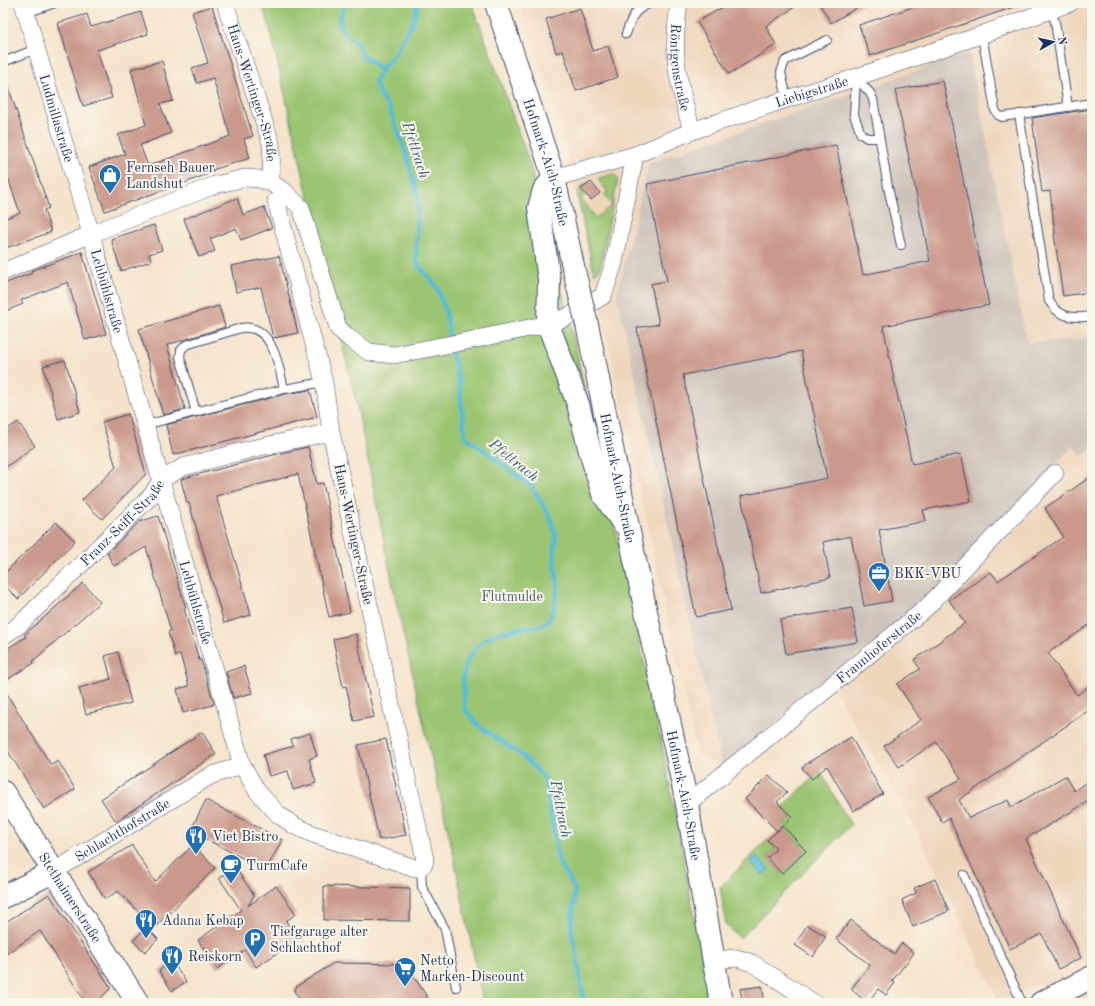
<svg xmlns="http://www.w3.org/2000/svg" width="1095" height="1006" font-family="'Old Standard TT',serif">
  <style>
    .built { fill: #efd6bb }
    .industrial { fill: #cdc2b9 }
    .green { fill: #9bc572; stroke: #5b7a68 }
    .water { fill: #57bcd6; stroke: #39769a }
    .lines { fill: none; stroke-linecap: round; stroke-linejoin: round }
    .stream { stroke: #57bcd6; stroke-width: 4.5 }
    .building { fill: #ca998b }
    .lane-casing { stroke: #3c4a6e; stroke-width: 10 }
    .street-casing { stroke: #3c4a6e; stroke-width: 18 }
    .secondary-casing { stroke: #3c4a6e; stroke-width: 24 }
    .primary-casing { stroke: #3c4a6e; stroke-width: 24 }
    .lane { stroke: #fff; stroke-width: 8 }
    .street { stroke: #fff; stroke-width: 17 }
    .secondary { stroke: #fff; stroke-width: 22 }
    .primary { stroke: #fff; stroke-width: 22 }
    .primary-bridge-casing { stroke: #3c4a6e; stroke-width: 24; stroke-linecap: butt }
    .primary-bridge { stroke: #fff; stroke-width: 22 }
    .labels { text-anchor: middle; stroke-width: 4; stroke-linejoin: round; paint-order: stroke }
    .street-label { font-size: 14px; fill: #1b2f5e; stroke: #fbf7ec }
    .poi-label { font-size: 14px; fill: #1b2f5e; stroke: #fbf7ec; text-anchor: start }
    .park-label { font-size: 14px; fill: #415c64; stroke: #fbf7ec }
    .water-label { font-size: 15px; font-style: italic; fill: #2d5982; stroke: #fbf7ec }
  </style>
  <rect width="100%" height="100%" fill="#fbf7ec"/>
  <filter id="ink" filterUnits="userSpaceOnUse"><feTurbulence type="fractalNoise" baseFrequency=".025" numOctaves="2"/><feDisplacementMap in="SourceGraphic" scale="8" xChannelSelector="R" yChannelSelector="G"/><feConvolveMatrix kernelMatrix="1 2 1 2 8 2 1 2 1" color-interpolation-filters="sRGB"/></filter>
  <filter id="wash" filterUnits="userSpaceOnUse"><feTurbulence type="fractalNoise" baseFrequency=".012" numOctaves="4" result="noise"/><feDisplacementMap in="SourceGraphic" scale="16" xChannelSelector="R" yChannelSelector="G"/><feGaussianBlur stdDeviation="0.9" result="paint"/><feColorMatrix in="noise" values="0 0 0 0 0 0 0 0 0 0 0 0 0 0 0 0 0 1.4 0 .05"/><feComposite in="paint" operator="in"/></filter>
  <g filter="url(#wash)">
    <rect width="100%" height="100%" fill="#f5e4cb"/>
    <polygon class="built" points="518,3 1092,3 1092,1003 1048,1003 1040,983 999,1001 915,827 829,679 722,767 711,763 697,753 560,122"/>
    <polygon class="industrial" points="969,53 1027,343 1092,338 1092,449 1081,456 1073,446 951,575 856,656 722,767 617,295 649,163"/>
    <g class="green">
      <polygon points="261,3 472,3 528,158 572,331 663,750 701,951 709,1003 483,1003 453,853 397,606 356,401 338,328 269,25"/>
      <path d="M 613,174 L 615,175 L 618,178 L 601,263 L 599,270 L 594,274 L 578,198 C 578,188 581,185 591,182 L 582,189 L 586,194 L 581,199 L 588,206 L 587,207 L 596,218 L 612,205 L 604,195 L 608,192 L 599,181 L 599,178 Z"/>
      <polygon points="820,771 851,825 740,938 730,929 726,924 720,887 767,840 776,849 767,858 782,874 806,851 783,826 792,817 782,807"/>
    </g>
    <polygon class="water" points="756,856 769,869 763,875 750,862"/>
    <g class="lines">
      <g class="stream">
        <polyline points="345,3 339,22 344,33 358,44 361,55 372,62 381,70 375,82 379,93 388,106 405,150 418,197 416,262 437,287 446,313 450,340"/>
        <polyline points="381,70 396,52 412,24 418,3"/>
        <polyline points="451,348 459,382 465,436 531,486 549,515 556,535 554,558 558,587 554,608 549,620 540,626 521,628 498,633 485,639 475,649 466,663 463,679 465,709 480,727 524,757 545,779 559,863 575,889 571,931 577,956 584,1003"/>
      </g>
    </g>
    <g id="blocks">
      <g class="building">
        <polygon points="730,3 801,3 766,26 776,45 729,74 697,22"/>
        <polygon points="819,3 865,3 831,23"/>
        <polygon points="925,3 1020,3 1020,5 870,56 859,25"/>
        <polygon points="212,6 253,136 244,139 250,158 212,170 213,172 169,189 169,188 105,211 89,167 125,154 118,135 146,125 131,69 162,61 173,101 160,104 171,133 140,145 148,166 230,136 213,78 197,83 192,68 208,63 192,12"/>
        <polygon points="580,8 593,51 608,46 618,77 576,91 563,51 556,53 546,19"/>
        <polygon points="141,12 148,34 97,50 112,98 83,106 58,23 87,14 91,27"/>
        <polygon points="3,77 5,77 49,208 44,210 51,232 3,249 3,219 20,213 3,163"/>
        <polygon points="943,81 989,305 883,326 912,464 961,454 971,501 923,510 926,521 879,530 892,601 864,606 851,536 823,542 830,578 761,593 741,496 827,478 801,351 683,375 731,610 696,617 637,328 659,324 651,284 667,281 647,184 836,145 863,275 930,261 895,90"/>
        <polygon points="1092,109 1092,292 1063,296 1054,234 1055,234 1050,191 1042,192 1032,118"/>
        <polygon points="591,182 600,193 591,200 581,189"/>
        <polygon points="237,198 243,215 264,207 272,228 241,240 236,228 210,239 215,251 199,257 184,219"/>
        <polygon points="154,225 162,250 149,254 151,261 121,271 111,239"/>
        <polygon points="82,252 106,334 85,340 68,282 21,300 23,304 3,312 3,284 32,273 31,271"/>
        <polygon points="279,256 298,333 273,338 261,287 236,292 231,266"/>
        <polygon points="219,306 225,327 167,345 185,409 163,415 139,329"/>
        <polygon points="65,360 80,412 58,419 43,366"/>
        <polygon points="310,390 317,417 173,455 166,425 285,394"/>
        <polygon points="128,414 146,474 102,519 82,500 116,467 102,422"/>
        <polygon points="18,422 35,446 3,469 3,432"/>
        <polygon points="308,447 317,484 323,483 350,612 329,617 298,474 216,496 251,615 224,623 189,503 187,503 181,480 184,478 281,453"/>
        <polygon points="1092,476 1092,623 1048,653 1077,695 1092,684 1092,708 959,800 969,818 1008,800 1011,807 1065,776 1074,791 1092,778 1092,799 1026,839 1081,958 1058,969 1042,934 1010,949 949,818 942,822 928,797 961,779 936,742 899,767 884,746 921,720 897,684 920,669 914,660 965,623 949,600 991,572 998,581 1063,537 1045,508"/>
        <polygon points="158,516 186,608 184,609 199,660 201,660 214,704 212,704 213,705 183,713 177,689 189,686 180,654 175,656 168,632 171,631 146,547 114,566 107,553 139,522"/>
        <polygon points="56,522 75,541 18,599 3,584 3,575"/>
        <polygon points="83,583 100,602 33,661 34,663 3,682 3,651 26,637 24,635"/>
        <polygon points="852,608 858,642 786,654 780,620"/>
        <polygon points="356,634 374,717 354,721 346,686 343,687 333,639"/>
        <polygon points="118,652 131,703 86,714 79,688 111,679 105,656"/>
        <polygon points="244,666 252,693 233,698 226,672"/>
        <polygon points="3,688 51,765 58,761 75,789 44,809 3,743"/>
        <polygon points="202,732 216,754 116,821 101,799"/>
        <polygon points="310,733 317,756 309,759 316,783 293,790 288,771 269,776 263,755 293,746 291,739"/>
        <polygon points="851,737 883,794 853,811 827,766 812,779 802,768 807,763"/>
        <polygon points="386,739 406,835 379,840 358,745"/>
        <polygon points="769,775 787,792 777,802 792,817 777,831 745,799"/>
        <polygon points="206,800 282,840 266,870 190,831"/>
        <polygon points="783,826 806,851 782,874 767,858 776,849 767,840"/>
        <polygon points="132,845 155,882 193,845 215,868 154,928 118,891 105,899 88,872"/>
        <polygon points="235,867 254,895 248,906 276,886 296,914 286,921 298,940 256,967 245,950 217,969 198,940 241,910 219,878"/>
        <polygon points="935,879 949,911 913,927 902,900 916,893 914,888"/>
        <polygon points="324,886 410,888 410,921 324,920"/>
        <polygon points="49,894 111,988 96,1003 86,1003 40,931 3,956 3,924"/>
        <polygon points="851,920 894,954 902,943 914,953 892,981 895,983 886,995 878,989 867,1003 851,989 870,965 836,939"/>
        <polygon points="807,925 826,936 813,957 795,945"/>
        <polygon points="146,927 158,939 145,952 133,941"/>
        <polygon points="172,961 186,982 172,991 159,971"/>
        <polygon points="334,963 406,964 431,1003 302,1003 294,991 297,986"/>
        <polygon points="762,986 765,1003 743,1003 740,989"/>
      </g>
    </g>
  </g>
  <g filter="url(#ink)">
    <use href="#blocks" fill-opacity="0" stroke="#3c4a6e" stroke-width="1"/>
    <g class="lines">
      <g class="lane-casing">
        <g id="lane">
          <polyline points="1051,10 1055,22 1068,107"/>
          <polyline points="26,13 55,3"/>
          <path d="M 626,34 C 632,17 633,10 651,3"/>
          <polyline points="982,35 995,110 998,115 1002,117 1092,103"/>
          <polyline points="3,62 36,49"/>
          <polyline points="856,78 870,93 873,99 888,187 901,245"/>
          <polyline points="856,78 854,115 861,134 867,138 879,138"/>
          <polyline points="787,99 781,72 785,61 827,40"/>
          <path d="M 1019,114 L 1049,301 C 1051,303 1053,307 1055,309 C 1064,318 1080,318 1092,316"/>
          <path d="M 196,412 L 180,357 L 181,350 L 186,345 L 241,328 C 273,323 279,367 284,389"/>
          <polyline points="145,425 284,389 324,382"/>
          <polyline points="421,867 422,887 445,929 456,987"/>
          <polyline points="964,875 1022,1003"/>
        </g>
      </g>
      <g class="street-casing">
        <g id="street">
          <path id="s1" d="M 23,3 L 91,234 L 242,765 L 257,791 L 279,815 L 295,826 L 313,834 L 415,868 L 421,867 L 424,864 L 425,860 L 423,850 L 331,432 L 324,382 L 276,201"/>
          <path id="s2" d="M 225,3 L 271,143 C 272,157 271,170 271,183"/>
          <path id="s3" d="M 679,3 C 676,24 674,46 677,68 C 680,89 686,110 692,131"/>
          <path id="s4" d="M 554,178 L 635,155 L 692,131 L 787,99 L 851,79 L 975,37 L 1070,3"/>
          <polyline points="3,272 91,234 215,185 245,178 259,179 271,183 284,191 301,208 338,328 349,338 369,352 394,355 467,341 548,324 567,317 603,296 614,263 635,155"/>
          <path id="s5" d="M 3,636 L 19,625 L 152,495 L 161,480 L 183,467 L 255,448 L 331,432"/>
          <path id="s6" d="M 687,804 L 926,608 L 1055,473"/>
          <path id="s7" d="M 53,872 L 210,776 L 242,765"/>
          <polyline points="714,960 737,958 752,963 814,1003"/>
        </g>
      </g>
      <g class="secondary-casing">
        <g id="secondary">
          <path id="s8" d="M 3,792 L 138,1003"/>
          <polyline points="3,897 53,872"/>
          <polyline points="1041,1003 1092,977"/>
        </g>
      </g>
      <g class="primary-casing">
        <g id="primary">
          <path id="s9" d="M 496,3 L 554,178 L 573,266"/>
          <polyline points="554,178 544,190 539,208 549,280 548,324 578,404 590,451 603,494 623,523"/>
          <path id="s10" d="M 588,329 L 629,532 L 687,804 L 721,1003"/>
        </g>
      </g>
      <use href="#lane" class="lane"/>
      <use href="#street" class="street"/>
      <use href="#secondary" class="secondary"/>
      <use href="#primary" class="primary"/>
      <g class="primary-bridge-casing">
        <polyline id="primary-bridge" points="573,266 588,329"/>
      </g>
      <use href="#primary-bridge" class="primary-bridge"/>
    </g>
  </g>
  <defs>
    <g id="shop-pin" transform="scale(1.15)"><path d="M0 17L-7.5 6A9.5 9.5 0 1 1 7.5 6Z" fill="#1f6fb2" stroke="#fbf7ec"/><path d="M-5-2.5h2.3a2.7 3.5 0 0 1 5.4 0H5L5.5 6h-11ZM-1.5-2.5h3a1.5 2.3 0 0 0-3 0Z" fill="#fff"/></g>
    <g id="office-pin" transform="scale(1.15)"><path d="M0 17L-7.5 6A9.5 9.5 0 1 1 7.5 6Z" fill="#1f6fb2" stroke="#fbf7ec"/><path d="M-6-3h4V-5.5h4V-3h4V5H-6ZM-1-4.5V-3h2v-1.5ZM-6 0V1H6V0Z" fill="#fff"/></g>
    <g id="restaurant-pin" transform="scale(1.15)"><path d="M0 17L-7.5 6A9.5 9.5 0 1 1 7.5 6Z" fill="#1f6fb2" stroke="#fbf7ec"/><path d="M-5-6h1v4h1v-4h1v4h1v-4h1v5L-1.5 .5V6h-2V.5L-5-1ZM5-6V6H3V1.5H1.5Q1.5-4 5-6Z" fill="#fff"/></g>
    <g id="cafe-pin" transform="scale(1.15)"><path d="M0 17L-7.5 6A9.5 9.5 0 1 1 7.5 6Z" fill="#1f6fb2" stroke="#fbf7ec"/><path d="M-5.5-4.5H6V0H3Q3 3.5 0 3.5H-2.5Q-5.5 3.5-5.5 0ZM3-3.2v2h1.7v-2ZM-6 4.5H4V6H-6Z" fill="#fff"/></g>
    <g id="parking-pin" transform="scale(1.15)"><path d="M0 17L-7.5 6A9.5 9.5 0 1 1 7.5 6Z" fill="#1f6fb2" stroke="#fbf7ec"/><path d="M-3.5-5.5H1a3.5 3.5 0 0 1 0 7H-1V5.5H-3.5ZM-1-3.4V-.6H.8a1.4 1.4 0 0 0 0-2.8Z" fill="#fff"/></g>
    <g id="supermarket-pin" transform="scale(1.15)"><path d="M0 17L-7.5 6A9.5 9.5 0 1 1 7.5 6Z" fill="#1f6fb2" stroke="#fbf7ec"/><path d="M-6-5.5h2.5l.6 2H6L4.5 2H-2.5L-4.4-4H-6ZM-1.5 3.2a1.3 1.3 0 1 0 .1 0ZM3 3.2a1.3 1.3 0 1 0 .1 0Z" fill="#fff"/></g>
  </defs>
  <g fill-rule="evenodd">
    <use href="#shop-pin" x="110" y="175"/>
    <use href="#office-pin" x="879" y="573"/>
    <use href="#restaurant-pin" x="196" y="836"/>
    <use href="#cafe-pin" x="231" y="865"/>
    <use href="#restaurant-pin" x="146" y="920"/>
    <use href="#parking-pin" x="255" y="939"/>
    <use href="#restaurant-pin" x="172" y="956"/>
    <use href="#supermarket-pin" x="405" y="968"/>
  </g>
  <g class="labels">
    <g class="street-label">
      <text dy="5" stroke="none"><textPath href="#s3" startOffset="65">Röntgenstraße</textPath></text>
      <text dy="5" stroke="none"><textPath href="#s4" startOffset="272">Liebigstraße</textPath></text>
      <text dy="5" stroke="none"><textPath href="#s2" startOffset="94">Hans-Wertinger-Straße</textPath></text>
      <text dy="5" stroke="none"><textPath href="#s1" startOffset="120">Ludmillastraße</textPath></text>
      <text dy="5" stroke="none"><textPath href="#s9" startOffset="167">Hofmark-Aich-Straße</textPath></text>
      <text dy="5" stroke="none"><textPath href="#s1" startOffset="300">Lehbühlstraße</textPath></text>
      <text dy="5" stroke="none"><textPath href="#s10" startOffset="152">Hofmark-Aich-Straße</textPath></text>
      <text dy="5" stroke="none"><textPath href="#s5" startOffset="165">Franz-Seiff-Straße</textPath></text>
      <text transform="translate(354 534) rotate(78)" y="5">Hans-Wertinger-Straße</text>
      <text dy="5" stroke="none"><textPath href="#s1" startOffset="624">Lehbühlstraße</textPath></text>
      <text dy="5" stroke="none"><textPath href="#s6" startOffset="248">Fraunhoferstraße</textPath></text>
      <text dy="5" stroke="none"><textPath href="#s10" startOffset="476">Hofmark-Aich-Straße</textPath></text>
      <text dy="5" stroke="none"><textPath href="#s7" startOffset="81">Schlachthofstraße</textPath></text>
      <text dy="5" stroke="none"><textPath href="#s8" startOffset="125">Stethaimerstraße</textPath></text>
    </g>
    <g class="poi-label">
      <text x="126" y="172">Fernseh Bauer<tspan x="126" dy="16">Landshut</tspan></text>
      <text x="894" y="578">BKK-VBU</text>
      <text x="212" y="841">Viet Bistro</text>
      <text x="246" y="870">TurmCafe</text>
      <text x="162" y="925">Adana Kebap</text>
      <text x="270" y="936">Tiefgarage alter<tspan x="270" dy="16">Schlachthof</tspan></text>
      <text x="188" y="961">Reiskorn</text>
      <text x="420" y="965">Netto<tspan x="420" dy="16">Marken-Discount</tspan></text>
    </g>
    <g class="park-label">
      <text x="512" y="601">Flutmulde</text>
    </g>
    <g class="water-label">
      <text transform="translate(416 150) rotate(72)" y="5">Pfettrach</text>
      <text transform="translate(514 460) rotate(39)" y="5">Pfettrach</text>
      <text transform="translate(561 809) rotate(79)" y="5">Pfettrach</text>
    </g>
  </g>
  <rect width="1095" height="1006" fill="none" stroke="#fbf7ec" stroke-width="16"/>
  <g transform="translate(1053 42) rotate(82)" stroke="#fbf7ec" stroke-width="3" paint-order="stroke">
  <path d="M0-3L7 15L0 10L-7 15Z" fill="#1b2f5e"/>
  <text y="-6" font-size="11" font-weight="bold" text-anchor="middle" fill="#1b2f5e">N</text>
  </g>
</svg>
